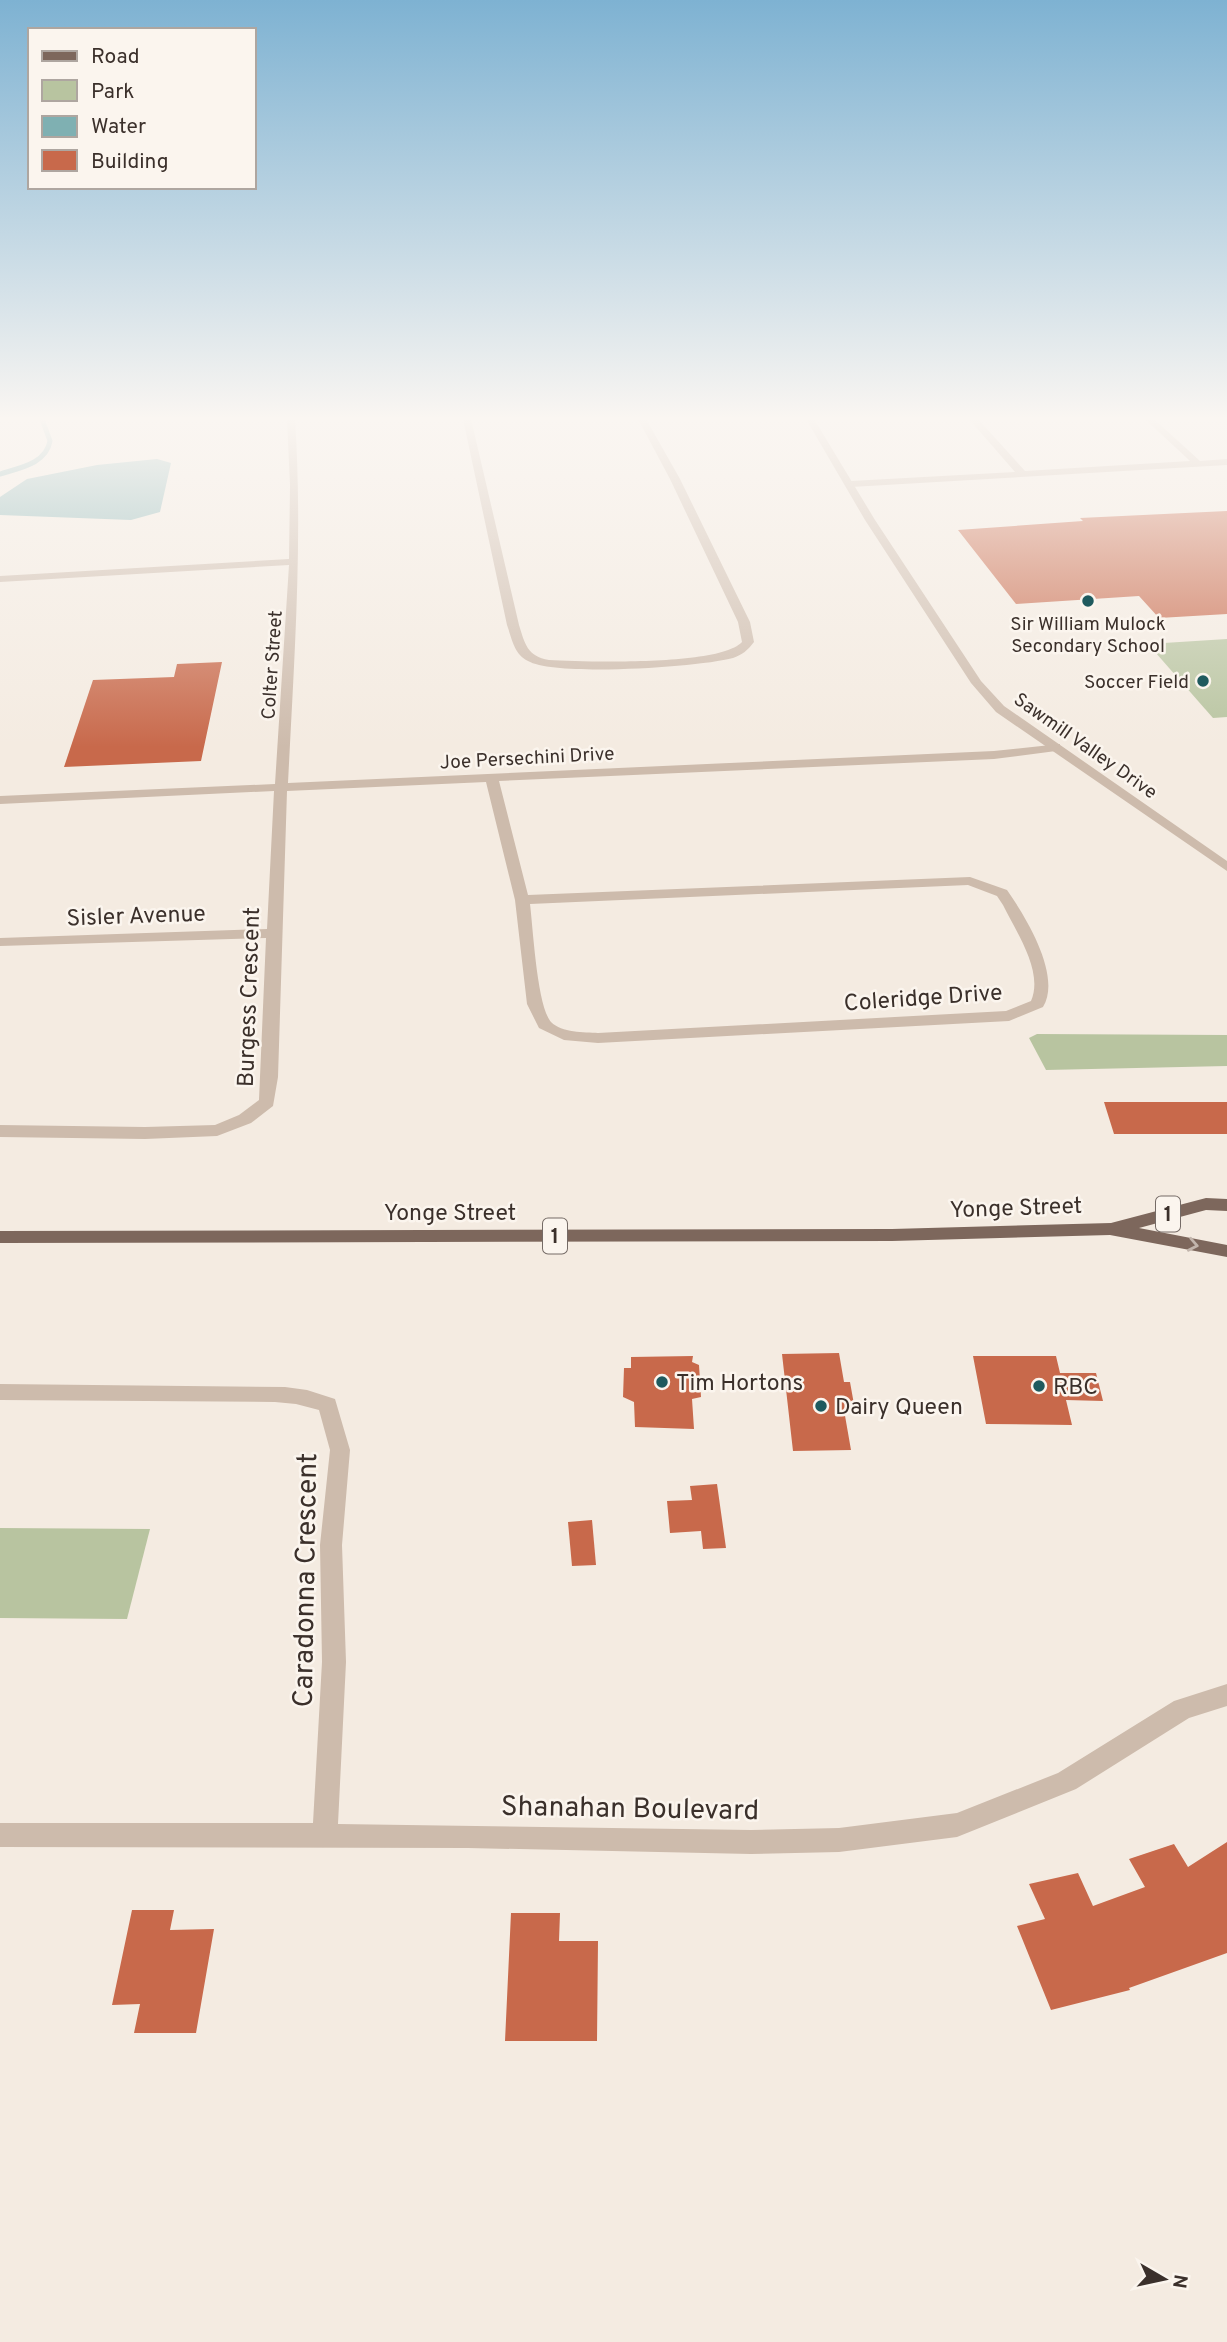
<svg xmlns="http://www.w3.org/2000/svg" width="1227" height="2342" font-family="Overpass,sans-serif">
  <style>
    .green { fill: #b8c4a0 }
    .water { fill: #7fb0b2 }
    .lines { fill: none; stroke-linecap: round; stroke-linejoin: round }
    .stream { stroke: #7fb0b2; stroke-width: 5 }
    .building { fill: #c8694b }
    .minor { fill: #cdbbac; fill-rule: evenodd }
    .tertiary { fill: #cdbbac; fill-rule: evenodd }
    .primary { fill: #7d675c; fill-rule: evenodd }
    .oneway { stroke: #c2b5ac }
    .poi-dot { fill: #1f5a5e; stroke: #fbf5ee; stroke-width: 2.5 }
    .labels { text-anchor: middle; stroke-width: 5; stroke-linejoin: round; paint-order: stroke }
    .far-poi-label { font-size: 19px; fill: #3b302b; stroke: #fbf5ee }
    .far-street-label { font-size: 19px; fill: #3b302b; stroke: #fbf5ee }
    .shield { fill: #fbf5ee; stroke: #756b66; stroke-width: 2 }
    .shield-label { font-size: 21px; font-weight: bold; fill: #3b302b }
    .street-label { font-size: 23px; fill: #3b302b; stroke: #fbf5ee }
    .poi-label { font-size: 23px; fill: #3b302b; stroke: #fbf5ee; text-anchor: start }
    .near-street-label { font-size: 28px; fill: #3b302b; stroke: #fbf5ee }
  </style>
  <rect width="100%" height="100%" fill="#f4ebe1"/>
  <g class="green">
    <polygon points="1227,639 1227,717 1213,718 1148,644"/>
    <polygon points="1037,1034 1227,1035 1227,1066 1046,1070 1029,1038"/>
    <polygon points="0,1528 150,1529 127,1619 0,1618"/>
  </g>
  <polygon class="water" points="157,459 171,463 160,512 131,520 0,515 0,497 27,479 97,465"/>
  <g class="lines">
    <path class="stream" d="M 0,474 C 19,468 46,464 50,441 L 42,419"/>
  </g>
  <g class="building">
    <polygon points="1227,511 1227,614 1159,618 1139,596 1016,604 958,530 1083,521 1080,518"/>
    <polygon points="222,662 201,761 64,767 93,680 174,677 177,664"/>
    <polygon points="1104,1102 1227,1102 1227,1134 1114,1134"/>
    <polygon points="839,1353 844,1382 850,1382 855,1410 844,1410 851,1450 793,1451 782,1354"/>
    <polygon points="693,1356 692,1362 699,1365 701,1397 692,1399 694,1429 635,1427 634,1402 623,1397 624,1368 631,1368 631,1357"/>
    <polygon points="973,1356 1056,1356 1060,1373 1096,1373 1103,1401 1066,1400 1072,1425 986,1424"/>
    <polygon points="717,1484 726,1548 703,1549 701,1531 670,1533 667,1501 692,1500 690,1486"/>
    <polygon points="592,1520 596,1565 572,1566 568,1522"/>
    <polygon points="1227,1842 1227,1953 1129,1988 1130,1990 1051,2010 1017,1926 1045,1919 1029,1884 1078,1873 1093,1906 1145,1887 1129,1859 1174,1844 1188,1867"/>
    <polygon points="132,1910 174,1910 170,1930 214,1929 196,2033 134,2033 140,2004 112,2005"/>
    <polygon points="511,1913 560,1913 559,1941 598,1941 597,2041 505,2041"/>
  </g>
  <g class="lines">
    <g class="minor">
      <path d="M 287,419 L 295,419 C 303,541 294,662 288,783 L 994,751 L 1060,744 L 1060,750 L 1056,751 L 994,759 L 499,781 L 528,895 L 970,877 L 1007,890 C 1026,917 1062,976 1043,1007 L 1009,1021 L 598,1043 L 564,1040 L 539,1028 L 527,1004 L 515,900 L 486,782 L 287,791 L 278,1077 L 273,1106 L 251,1123 L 217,1136 L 145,1139 L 0,1137 L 0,1125 L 145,1127 L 215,1125 L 239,1115 L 259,1100 L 266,938 L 0,946 L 0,938 L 267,929 L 274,791 L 0,804 L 0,796 L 275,784 L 289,565 L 0,582 L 0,576 L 289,559 L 290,485 ZM 968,885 L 997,896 L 1003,905 C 1016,932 1044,971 1031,1001 L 1006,1011 L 598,1033 C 584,1032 562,1033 551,1022 C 537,1006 533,928 530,904 Z"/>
      <path d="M 463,419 L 471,419 L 519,625 C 525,644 527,656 549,660 C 586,662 720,666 742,642 L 738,622 L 670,479 L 638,419 L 646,419 L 680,479 L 750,622 L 754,642 C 748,650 742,655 733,658 C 700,667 556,677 528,661 C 514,654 512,639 507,625 Z"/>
      <polygon points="969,419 978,419 1025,471 1190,461 1145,419 1154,419 1200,461 1227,459 1227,465 851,487 846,484 851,481 1015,472"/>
      <polygon points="0,1384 285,1387 307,1390 335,1399 350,1450 342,1545 346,1662 338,1824 751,1830 839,1828 957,1813 1058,1773 1174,1701 1227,1684 1227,1706 1189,1718 1076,1789 957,1837 839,1852 751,1854 468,1848 0,1847 0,1823 313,1823 322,1662 320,1545 330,1450 319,1410 296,1404 275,1402 0,1400"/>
    </g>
    <polygon class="tertiary" points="806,419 814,419 875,520 981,681 1004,706 1227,861 1227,871 996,712 971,683 865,520"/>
    <polygon class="primary" points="1206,1198 1227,1199 1227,1211 1206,1210 1139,1228 1227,1245 1227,1257 1110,1235 892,1241 0,1243 0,1231 892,1229 1111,1223"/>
  </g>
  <defs><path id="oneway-chevron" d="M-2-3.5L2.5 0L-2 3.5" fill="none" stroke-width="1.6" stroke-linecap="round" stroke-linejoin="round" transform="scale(1.75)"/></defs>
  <use class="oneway" href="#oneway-chevron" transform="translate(1193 1245) rotate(11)"/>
  <linearGradient id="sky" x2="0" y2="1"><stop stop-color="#7eb2d2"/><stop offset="0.56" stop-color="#faf6f2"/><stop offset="1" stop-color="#faf6f2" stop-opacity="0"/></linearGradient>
  <rect width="1227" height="747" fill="url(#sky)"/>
  <g class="poi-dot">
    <circle cx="1088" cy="601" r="7"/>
    <circle cx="1203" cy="681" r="7"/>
    <circle cx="662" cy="1382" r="7"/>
    <circle cx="1039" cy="1386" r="7"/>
    <circle cx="821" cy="1406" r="7"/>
  </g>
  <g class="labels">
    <g class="far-poi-label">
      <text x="1088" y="630">Sir William Mulock<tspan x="1088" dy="22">Secondary School</tspan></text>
      <text x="1189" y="688" text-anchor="end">Soccer Field</text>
    </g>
    <g class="far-street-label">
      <text transform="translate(271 665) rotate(-86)" y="7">Colter Street</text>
      <text transform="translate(1086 745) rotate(35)" y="7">Sawmill Valley Drive</text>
      <text transform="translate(527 757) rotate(-3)" y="7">Joe Persechini Drive</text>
    </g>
    <g class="shield">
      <rect x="1156" y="1196.5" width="24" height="35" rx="5"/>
      <rect x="543" y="1218.5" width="24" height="35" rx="5"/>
    </g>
    <g class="shield-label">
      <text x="1168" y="1221">1</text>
      <text x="555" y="1243">1</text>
    </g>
    <g class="street-label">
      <text transform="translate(136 915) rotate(-2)" y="8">Sisler Avenue</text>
      <text transform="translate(248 997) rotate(-88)" y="8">Burgess Crescent</text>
      <text transform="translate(923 997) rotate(-4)" y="8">Coleridge Drive</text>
      <text transform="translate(1016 1207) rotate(-2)" y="8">Yonge Street</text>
      <text x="450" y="1220">Yonge Street</text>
    </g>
    <g class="poi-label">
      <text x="676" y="1390">Tim Hortons</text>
      <text x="1053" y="1394">RBC</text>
      <text x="835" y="1414">Dairy Queen</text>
    </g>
    <g class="near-street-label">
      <text transform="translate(304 1580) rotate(-89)" y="10">Caradonna Crescent</text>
      <text transform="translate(630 1807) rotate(1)" y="10">Shanahan Boulevard</text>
    </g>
  </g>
  <rect x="28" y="28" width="228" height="161" fill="#fbf5ee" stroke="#aea6a0" stroke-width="2"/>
  <rect x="42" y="51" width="35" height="10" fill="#7d675c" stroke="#aea6a0" stroke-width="2"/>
  <text x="91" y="63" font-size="21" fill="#3b302b">Road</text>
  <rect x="42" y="80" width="35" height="21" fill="#b8c4a0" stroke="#aea6a0" stroke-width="2"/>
  <text x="91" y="98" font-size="21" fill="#3b302b">Park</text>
  <rect x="42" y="116" width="35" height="21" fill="#7fb0b2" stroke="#aea6a0" stroke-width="2"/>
  <text x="91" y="133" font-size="21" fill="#3b302b">Water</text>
  <rect x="42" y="150" width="35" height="21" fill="#c8694b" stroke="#aea6a0" stroke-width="2"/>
  <text x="91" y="168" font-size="21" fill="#3b302b">Building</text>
  <g transform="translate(1164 2279) rotate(99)" stroke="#fbf5ee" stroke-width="5" paint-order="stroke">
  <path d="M0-5L12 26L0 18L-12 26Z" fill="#3b302b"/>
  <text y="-10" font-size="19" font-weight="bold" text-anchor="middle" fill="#3b302b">N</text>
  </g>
</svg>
